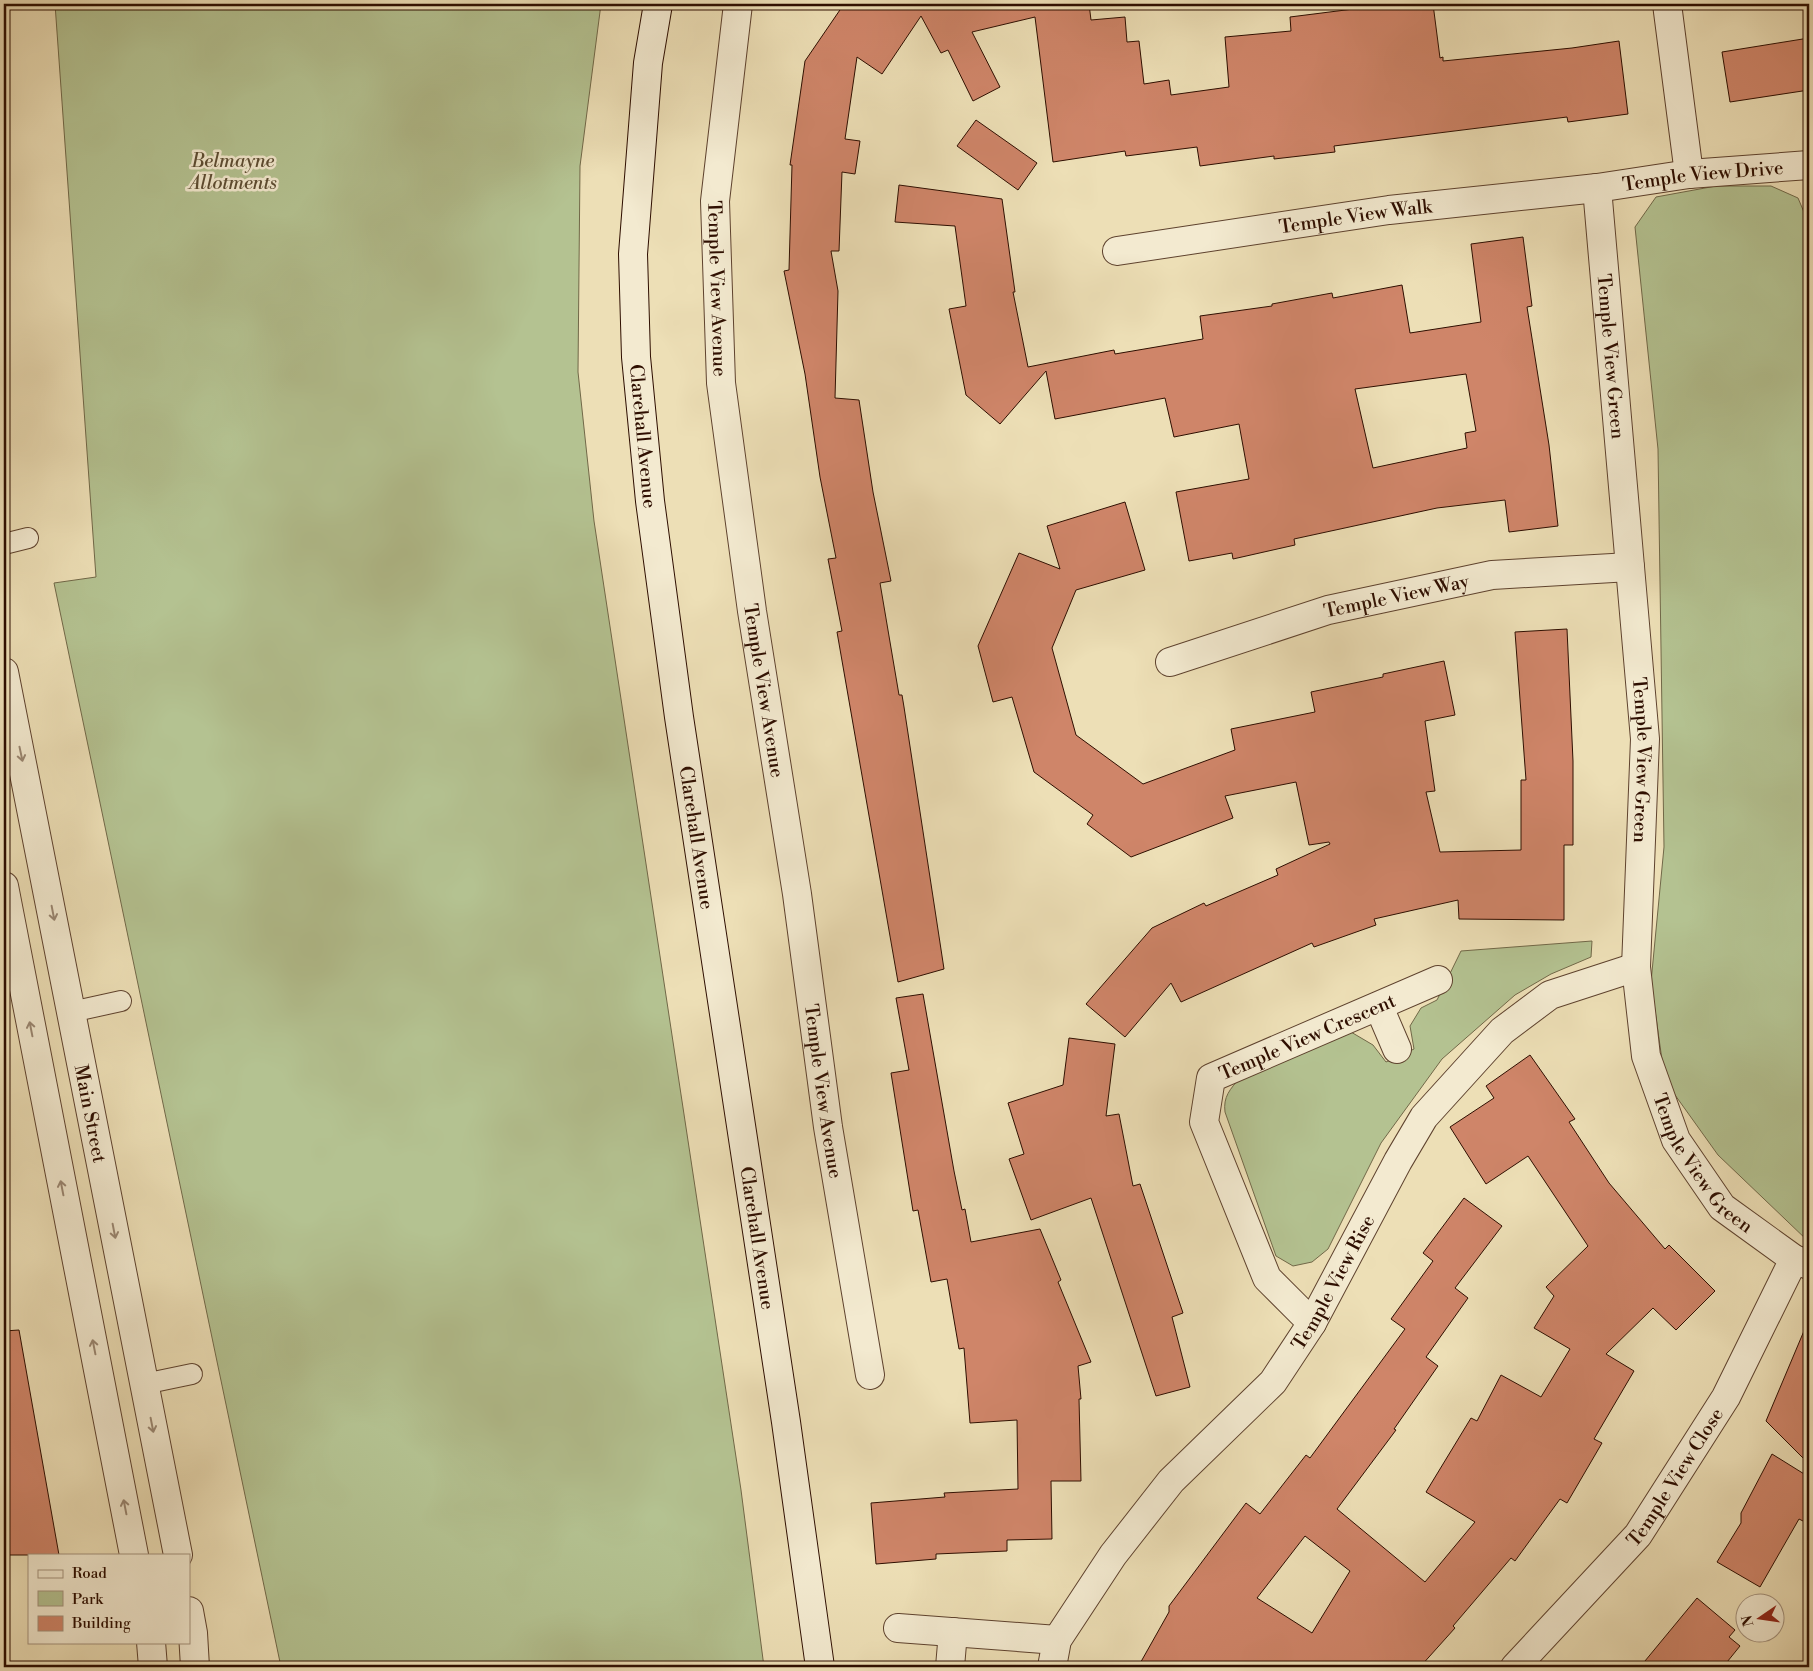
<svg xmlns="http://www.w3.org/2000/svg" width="1813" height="1671" font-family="'Libre Bodoni',serif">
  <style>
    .green { fill: #b4c291; stroke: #716848 }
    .building { fill: #cf8569; stroke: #2e0e00; fill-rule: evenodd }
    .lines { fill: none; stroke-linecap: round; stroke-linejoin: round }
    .service-casing { stroke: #5e422e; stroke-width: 22 }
    .minor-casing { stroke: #5e422e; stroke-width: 30 }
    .tertiary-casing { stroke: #5e422e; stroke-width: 30 }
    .secondary-casing { stroke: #2e0e00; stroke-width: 30 }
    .service { stroke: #f3ead0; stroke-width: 20 }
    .minor { stroke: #f3ead0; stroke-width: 28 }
    .tertiary { stroke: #f3ead0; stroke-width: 28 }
    .secondary { stroke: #f3ead0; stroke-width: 28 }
    .oneway { stroke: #9a8772 }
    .labels { text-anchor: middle; stroke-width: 5; stroke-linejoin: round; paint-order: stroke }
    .park-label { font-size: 19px; font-style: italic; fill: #5d4d33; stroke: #f3ead0 }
    .street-label { font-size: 19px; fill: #2e0e00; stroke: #f3ead0 }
  </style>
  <rect width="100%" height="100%" fill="#eddfb6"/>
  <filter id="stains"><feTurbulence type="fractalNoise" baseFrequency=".004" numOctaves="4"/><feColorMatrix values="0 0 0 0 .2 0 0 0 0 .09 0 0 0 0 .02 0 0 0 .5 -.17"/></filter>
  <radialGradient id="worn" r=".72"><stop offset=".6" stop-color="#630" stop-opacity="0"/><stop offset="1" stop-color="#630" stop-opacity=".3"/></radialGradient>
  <g class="green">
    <polygon points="55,4 601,4 580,166 578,372 594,521 741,1490 764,1667 281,1667 54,583 96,577"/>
    <polygon points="1716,186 1771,186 1798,198 1809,224 1809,1242 1718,1155 1665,1081 1651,982 1664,847 1658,449 1635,227 1656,197"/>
    <path d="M 1592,941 L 1591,957 L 1551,974 L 1515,995 L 1442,1059 L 1381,1143 L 1328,1249 L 1312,1262 L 1293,1266 L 1276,1256 L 1225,1112 C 1223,1097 1230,1089 1240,1078 L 1351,1032 L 1373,1045 L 1386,1062 L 1414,1049 L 1410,1026 L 1421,1008 L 1437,1000 L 1461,951 Z"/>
  </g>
  <g class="building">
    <polygon points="844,4 1089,4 1091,20 1125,17 1127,42 1139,41 1144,84 1169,80 1171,95 1229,87 1225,37 1291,31 1290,17 1393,4 1396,4 1396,8 1433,4 1440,58 1443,57 1443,61 1572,48 1619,41 1628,114 1568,122 1567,117 1334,146 1335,152 1274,159 1274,156 1200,166 1197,147 1126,156 1125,151 1053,162 1035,17 972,32 1000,87 973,101 948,50 941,53 921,16 882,74 857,57 845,139 860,141 855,174 842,172 839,251 831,251 838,291 835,398 859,400 873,492 891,581 880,583 899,695 902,695 904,707 944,969 898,982 837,632 842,631 828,559 836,558 820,477 805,374 784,271 789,270 792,165 790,165 805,61"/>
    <polygon points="1809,38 1809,90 1730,102 1722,52"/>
    <polygon points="976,120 1037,163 1018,190 957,146"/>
    <path d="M 899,185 L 1002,199 L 1015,292 L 1013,292 L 1028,367 L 1114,350 L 1115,354 L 1203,339 L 1200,316 L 1272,306 L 1272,304 L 1332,293 L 1333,298 L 1402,285 L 1410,333 L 1481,322 L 1471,244 L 1523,237 L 1532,306 L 1527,307 L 1549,445 L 1558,526 L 1509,532 L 1505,500 L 1437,508 L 1294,539 L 1295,545 L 1233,559 L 1232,553 L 1189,561 L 1176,492 L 1249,479 L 1239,424 L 1174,437 L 1165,398 L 1055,419 L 1046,371 L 1000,424 L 966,395 L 949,309 L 966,306 L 955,226 L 895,222 ZM 1466,374 L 1476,431 L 1465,433 L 1467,448 L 1373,468 L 1355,389 Z"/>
    <polygon points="1125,502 1145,570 1076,590 1052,648 1076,735 1143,784 1235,750 1231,729 1315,712 1311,692 1383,677 1383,674 1444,661 1455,715 1425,721 1435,791 1426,792 1440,852 1521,850 1521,780 1526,780 1515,632 1567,629 1573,761 1573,845 1564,845 1564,920 1459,919 1458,900 1374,919 1376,925 1314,947 1312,943 1181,1002 1171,983 1125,1037 1086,1004 1152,928 1204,903 1206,906 1278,875 1276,869 1330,844 1329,842 1309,845 1296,782 1225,796 1233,818 1131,857 1087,824 1093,815 1034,772 1012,697 993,702 978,646 1019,553 1060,569 1047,526"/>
    <polygon points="923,994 954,1171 962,1210 965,1209 971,1242 1040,1229 1061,1280 1058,1282 1091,1362 1078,1366 1081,1399 1079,1399 1081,1481 1051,1481 1052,1539 1007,1540 1007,1551 936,1554 936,1559 876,1564 871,1503 945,1497 944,1493 1018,1489 1017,1420 970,1423 964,1348 959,1349 947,1279 931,1282 918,1210 913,1211 891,1073 909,1070 896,998"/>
    <polygon points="1069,1038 1115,1044 1106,1116 1119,1114 1133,1186 1140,1184 1183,1313 1172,1317 1190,1387 1156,1396 1091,1198 1031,1220 1009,1159 1024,1154 1008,1103 1063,1085"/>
    <path d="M 1530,1055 L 1575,1119 L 1569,1122 L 1609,1183 L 1665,1249 L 1669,1245 L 1715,1291 L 1676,1330 L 1653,1308 L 1606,1354 L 1634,1371 L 1594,1439 L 1602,1443 L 1567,1503 L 1560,1499 L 1515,1561 L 1511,1558 L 1453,1626 L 1455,1628 L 1420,1667 L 1138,1667 L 1169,1612 L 1169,1606 L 1246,1503 L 1260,1514 L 1306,1455 L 1310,1458 L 1405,1329 L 1391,1319 L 1433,1261 L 1423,1253 L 1464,1198 L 1502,1226 L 1455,1288 L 1468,1298 L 1426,1357 L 1438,1366 L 1394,1429 L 1396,1430 L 1337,1509 L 1425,1582 L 1475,1522 L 1426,1492 L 1471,1418 L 1477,1421 L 1501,1375 L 1541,1397 L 1570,1349 L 1534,1328 L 1554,1296 L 1546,1287 L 1588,1246 L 1528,1156 L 1486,1184 L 1450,1127 L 1494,1098 L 1486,1086 ZM 1305,1536 L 1350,1571 L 1312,1633 L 1257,1598 Z"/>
    <polygon points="1809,1319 1809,1464 1766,1421"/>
    <polygon points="19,1330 59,1555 4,1555 4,1331"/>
    <polygon points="1772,1454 1809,1477 1809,1524 1799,1519 1760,1587 1717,1562 1741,1523 1741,1513"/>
    <polygon points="1697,1598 1735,1630 1729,1637 1740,1646 1723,1667 1640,1667"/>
  </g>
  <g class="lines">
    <g class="service-casing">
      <g id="service">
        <polyline points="4,544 28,538"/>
        <polyline points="71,1012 121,1001"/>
        <polyline points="144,1384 192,1374"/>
      </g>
    </g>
    <g class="minor-casing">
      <g id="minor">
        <path id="s1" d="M 738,4 L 715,201 L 721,383 L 752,611 L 797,894 L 828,1127 L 870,1375"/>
        <polyline points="1667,4 1689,174"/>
        <path id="s2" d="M 1597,188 L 1645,739 L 1636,967 L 1646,1056 L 1676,1140 L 1722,1207 L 1794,1259 L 1809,1265"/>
        <path id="s3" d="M 1117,251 L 1389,210 L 1597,188 L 1689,174 L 1809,165"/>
        <path id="s4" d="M 1170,662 L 1328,610 L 1492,575 L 1630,567"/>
        <polyline points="1379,1007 1397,1049"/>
        <path id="s5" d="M 1312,1323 L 1267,1278 L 1204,1122 L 1211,1078 L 1438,980"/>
        <polyline points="898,1628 1057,1640"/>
        <polyline points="950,1667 953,1632"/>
        <path id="s6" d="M 1052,1667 L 1057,1640 L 1113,1555 L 1171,1481 L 1273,1382 L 1312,1323 L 1398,1161 L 1424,1117 L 1502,1031 L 1550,995 L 1636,967"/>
        <path id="s7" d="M 1515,1667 L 1638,1535 L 1726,1397 L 1794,1259"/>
      </g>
    </g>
    <g class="tertiary-casing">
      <g id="tertiary">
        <path id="s8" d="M 4,672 L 178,1555"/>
        <polyline points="4,886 134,1555"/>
        <polyline points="189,1611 193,1633 195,1667"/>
        <polyline points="151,1642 153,1667"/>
      </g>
    </g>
    <g class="secondary-casing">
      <g id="secondary">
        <path id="s9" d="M 658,4 L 648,63 L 633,254 L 636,357 L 650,501 L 679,717 L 786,1422 L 820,1667"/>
      </g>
    </g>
    <use href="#service" class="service"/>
    <use href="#minor" class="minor"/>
    <use href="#tertiary" class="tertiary"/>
    <use href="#secondary" class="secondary"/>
  </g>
  <defs><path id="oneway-shaft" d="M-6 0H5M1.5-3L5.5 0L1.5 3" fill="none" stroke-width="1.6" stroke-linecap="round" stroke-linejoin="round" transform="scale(1.25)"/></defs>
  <g class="oneway">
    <use href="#oneway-shaft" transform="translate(21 754) rotate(78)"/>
    <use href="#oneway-shaft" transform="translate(53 913) rotate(79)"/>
    <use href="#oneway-shaft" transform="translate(31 1029) rotate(-101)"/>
    <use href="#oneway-shaft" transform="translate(62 1188) rotate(-101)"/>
    <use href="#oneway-shaft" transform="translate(114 1231) rotate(79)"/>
    <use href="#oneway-shaft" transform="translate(94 1347) rotate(-101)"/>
    <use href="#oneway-shaft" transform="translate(152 1425) rotate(79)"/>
    <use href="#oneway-shaft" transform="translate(125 1507) rotate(-101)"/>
  </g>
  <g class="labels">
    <g class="park-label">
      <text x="233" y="167">Belmayne<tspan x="233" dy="22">Allotments</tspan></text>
    </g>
    <g class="street-label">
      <text dy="7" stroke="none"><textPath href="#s3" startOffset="591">Temple View Drive</textPath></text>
      <text dy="7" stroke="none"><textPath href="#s3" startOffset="241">Temple View Walk</textPath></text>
      <text dy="7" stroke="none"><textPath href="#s1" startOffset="286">Temple View Avenue</textPath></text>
      <text dy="7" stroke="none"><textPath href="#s2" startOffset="169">Temple View Green</textPath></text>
      <text dy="7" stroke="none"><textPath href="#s9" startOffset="434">Clarehall Avenue</textPath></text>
      <text dy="7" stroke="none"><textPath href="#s4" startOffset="236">Temple View Way</textPath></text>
      <text dy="7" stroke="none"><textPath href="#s1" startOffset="691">Temple View Avenue</textPath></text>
      <text dy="7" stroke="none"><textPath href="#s2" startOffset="574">Temple View Green</textPath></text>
      <text dy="7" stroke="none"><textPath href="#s9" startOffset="839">Clarehall Avenue</textPath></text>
      <text dy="7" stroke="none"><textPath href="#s5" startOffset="381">Temple View Crescent</textPath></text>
      <text dy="7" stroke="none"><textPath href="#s1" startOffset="1096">Temple View Avenue</textPath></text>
      <text dy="7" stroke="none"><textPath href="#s8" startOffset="450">Main Street</textPath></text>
      <text dy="7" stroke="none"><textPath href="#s2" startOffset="994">Temple View Green</textPath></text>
      <text dy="7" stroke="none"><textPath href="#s9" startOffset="1244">Clarehall Avenue</textPath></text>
      <text dy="7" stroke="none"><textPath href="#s6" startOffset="482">Temple View Rise</textPath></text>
      <text dy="7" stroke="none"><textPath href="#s7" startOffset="249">Temple View Close</textPath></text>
    </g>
  </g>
  <rect width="1813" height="1671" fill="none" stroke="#eddfb6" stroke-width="20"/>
  <rect x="5" y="5" width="1803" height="1661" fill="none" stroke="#2e0e00" stroke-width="2.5"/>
  <rect x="10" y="10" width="1793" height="1651" fill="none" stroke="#2e0e00"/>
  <rect x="28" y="1554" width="162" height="90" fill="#f3ead0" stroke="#a4927d"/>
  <rect x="38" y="1570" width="25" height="8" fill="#f3ead0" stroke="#a4927d"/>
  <text x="72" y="1578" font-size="15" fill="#2e0e00">Road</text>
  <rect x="38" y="1591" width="25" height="15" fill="#b4c291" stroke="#a4927d"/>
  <text x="72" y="1604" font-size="15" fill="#2e0e00">Park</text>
  <rect x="38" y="1616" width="25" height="15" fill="#cf8569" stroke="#a4927d"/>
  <text x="72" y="1628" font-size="15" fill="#2e0e00">Building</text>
  <g transform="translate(1760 1618) rotate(257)"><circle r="24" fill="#f3ead0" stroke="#a4927d"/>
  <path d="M0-4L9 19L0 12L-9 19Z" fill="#8f2418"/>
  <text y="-8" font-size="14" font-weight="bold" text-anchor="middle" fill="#2e0e00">N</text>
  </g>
  <rect width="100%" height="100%" filter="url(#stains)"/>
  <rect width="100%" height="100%" fill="url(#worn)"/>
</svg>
